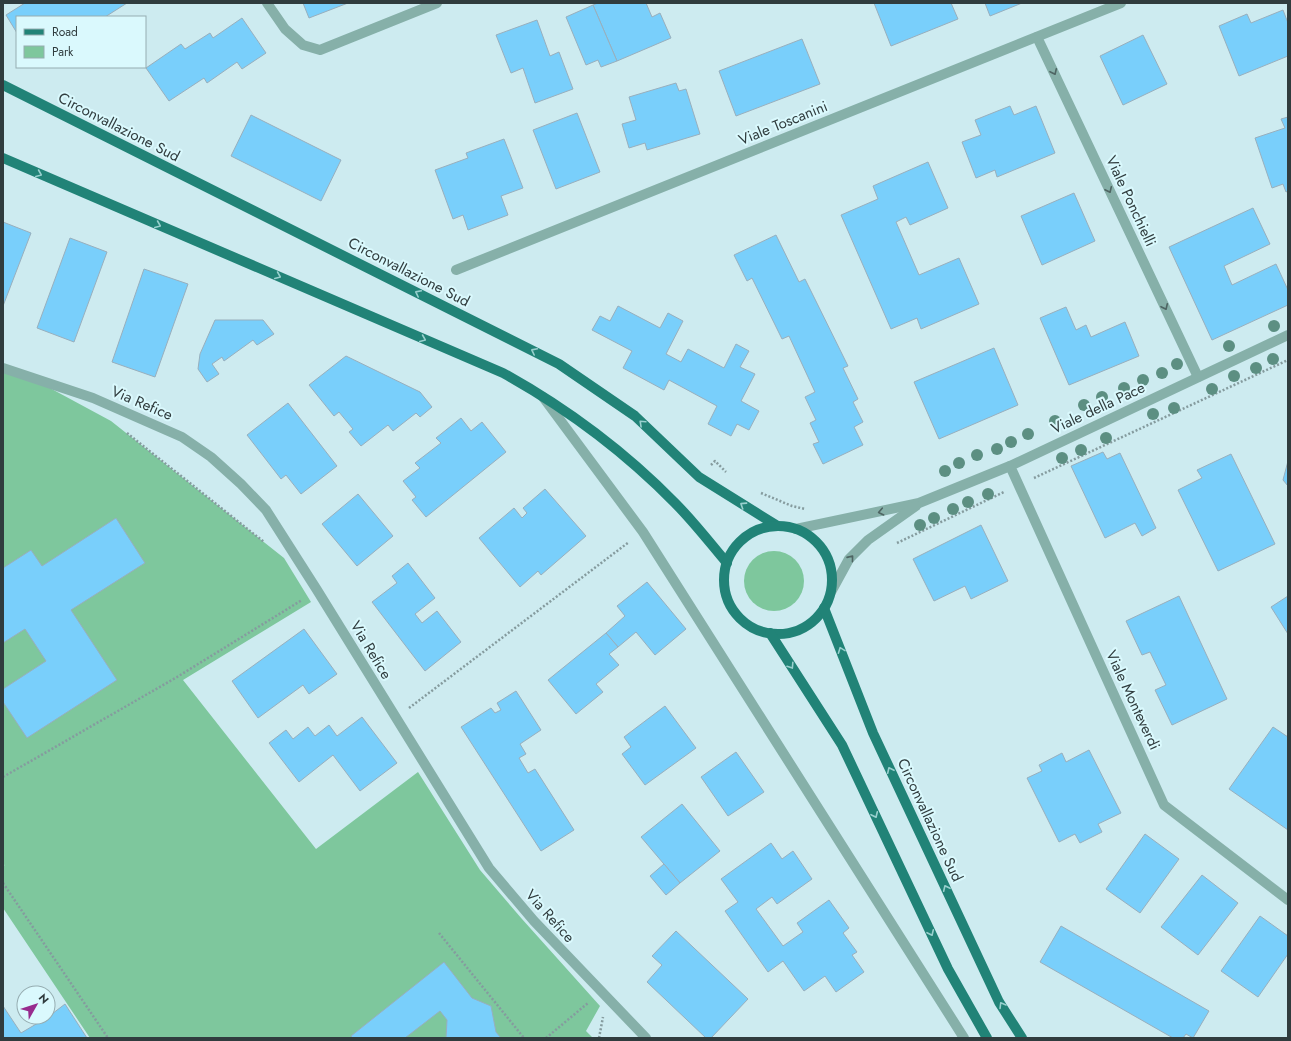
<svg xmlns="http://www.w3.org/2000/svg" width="1291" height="1041" font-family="Jost,sans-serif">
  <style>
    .green { fill: #7ec79d }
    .building { fill: #79cffb; stroke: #98afbd }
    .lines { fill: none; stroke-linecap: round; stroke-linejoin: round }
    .path { stroke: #859b9e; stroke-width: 2.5; stroke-dasharray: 2 2; stroke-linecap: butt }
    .minor { stroke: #86b0a9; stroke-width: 10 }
    .major { stroke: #218377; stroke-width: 10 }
    .tree { fill: #5c8f82 }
    .oneway { stroke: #4e6563 }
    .oneway2 { stroke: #99d0ce }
    .labels { text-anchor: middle; stroke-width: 4; stroke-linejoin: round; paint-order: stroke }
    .street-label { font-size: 15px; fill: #303c3e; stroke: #daf9fd }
  </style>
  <rect width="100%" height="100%" fill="#cdebf0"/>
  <g class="green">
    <polygon points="3,367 35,380 111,421 284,558 311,602 183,680 316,849 418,772 480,870 522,919 600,1006 586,1031 593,1038 90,1038 3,908 3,864 5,866 3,863"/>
    <circle cx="774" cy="581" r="30"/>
  </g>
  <g class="building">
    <polygon points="25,3 127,3 105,17 17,17 17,33 6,15"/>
    <polygon points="303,3 348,3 309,18"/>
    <polygon points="598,3 646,3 652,17 660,13 671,38 617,61 593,5"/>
    <polygon points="874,3 951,3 958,19 891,46"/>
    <polygon points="985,3 1022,3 990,16"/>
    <polygon points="593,5 617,61 601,67 598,60 586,65 566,17"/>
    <polygon points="1283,10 1288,23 1288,56 1239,76 1219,26 1247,14 1251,23"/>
    <polygon points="242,18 266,53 242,69 237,62 207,83 204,78 169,101 146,68 181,44 185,49 210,33 213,38"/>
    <polygon points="537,20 550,56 559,52 573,89 535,103 523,68 511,73 496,35"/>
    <polygon points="1143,35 1167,84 1123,105 1100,56"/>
    <polygon points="802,39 820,84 736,116 719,71"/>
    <polygon points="676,83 679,91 686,89 700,134 647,150 645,143 629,148 622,124 636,120 629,97"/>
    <polygon points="1010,106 1014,115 1036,106 1055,153 997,177 995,170 976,178 962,142 981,135 975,120"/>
    <polygon points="577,113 600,172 556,189 533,130"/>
    <polygon points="251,115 341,160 321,201 231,156"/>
    <polygon points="1288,117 1288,191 1286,192 1283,184 1272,188 1255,138 1285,128 1281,119"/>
    <polygon points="504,139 523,188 501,196 508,215 468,230 463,215 453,219 435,170 468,158 466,153"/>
    <polygon points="928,162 948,208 910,225 906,217 896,222 919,275 959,258 979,304 921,329 917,318 891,329 841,215 878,199 873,186"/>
    <polygon points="1074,193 1095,241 1042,265 1021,216"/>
    <polygon points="1253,208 1270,244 1224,266 1232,285 1276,264 1288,290 1288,305 1212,340 1169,247"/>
    <polygon points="3,222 31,233 3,306"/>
    <polygon points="776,235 799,282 805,279 848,366 843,368 858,399 853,402 863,422 854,427 863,445 823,464 813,444 819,442 810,423 816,420 805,397 815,392 789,336 782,339 752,278 747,281 734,255"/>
    <polygon points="70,238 107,252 74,342 37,328"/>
    <polygon points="144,269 188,284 155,377 112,362"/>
    <polygon points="618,306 660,328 668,313 683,321 666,354 681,362 688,349 724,368 736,344 749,351 740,367 755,374 741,401 759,411 749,430 737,424 731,436 708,424 717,406 669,380 664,390 623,368 632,351 592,330 600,316 610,321"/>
    <polygon points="1066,307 1076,330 1086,325 1091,337 1125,322 1139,356 1069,385 1040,318"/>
    <polygon points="215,320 263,320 274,334 257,345 253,340 224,361 222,357 212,364 219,374 207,382 198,369 200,354"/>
    <polygon points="994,348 1018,405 939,439 914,382"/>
    <polygon points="346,356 420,392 432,407 420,417 416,413 393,431 388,425 361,446 349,432 353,429 339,412 334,416 309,385"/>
    <polygon points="288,403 337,466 301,494 286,475 281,479 247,435"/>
    <polygon points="461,418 471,431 482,422 506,452 426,517 412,500 416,497 403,481 420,468 415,463 441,443 436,438"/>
    <polygon points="1103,452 1107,459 1120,453 1156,528 1142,536 1135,523 1105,538 1071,466"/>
    <polygon points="1231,454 1275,544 1218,571 1178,490 1202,478 1197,470"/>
    <polygon points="1288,461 1288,486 1283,480"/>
    <polygon points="545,489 586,536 541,575 538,571 520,587 479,538 514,508 522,518 527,513 523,508"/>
    <polygon points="358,494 393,536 357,566 322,524"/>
    <polygon points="116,518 145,563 71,610 117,680 27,738 3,702 3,689 46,661 25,629 3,643 3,568 31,550 42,566"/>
    <polygon points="981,525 1008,581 971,599 965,586 934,601 913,559"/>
    <polygon points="408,563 435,598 415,614 422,623 437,611 461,642 425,671 372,602 397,583 392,576"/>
    <polygon points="647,582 686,629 655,655 636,632 618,647 606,633 625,616 617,606"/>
    <polygon points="1179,596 1227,699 1172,725 1155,690 1166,685 1150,652 1142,655 1126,621"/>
    <polygon points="1288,596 1288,634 1271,607"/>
    <polygon points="304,629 337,674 309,694 303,685 258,718 232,681"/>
    <polygon points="606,633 618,647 609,654 619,665 596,684 603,692 576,714 548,680"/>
    <polygon points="516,691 541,730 520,744 526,754 519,758 528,773 535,769 574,830 541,851 461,727 491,708 495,713 501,710 497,703"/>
    <polygon points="665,706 696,748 645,785 622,754 631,747 624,737"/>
    <polygon points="362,717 397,763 360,791 333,755 299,782 269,743 286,730 293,739 308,727 315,736 329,725 337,736"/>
    <polygon points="1273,727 1288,737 1288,830 1229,789"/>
    <polygon points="1089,750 1121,813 1098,824 1102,832 1080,843 1075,834 1059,842 1027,778 1042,771 1039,765 1062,753 1066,762"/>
    <polygon points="736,752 764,792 728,816 701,777"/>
    <polygon points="682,804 720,851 680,883 641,837"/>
    <polygon points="1145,834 1179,859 1140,913 1106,889"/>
    <polygon points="771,843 782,859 793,851 812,879 777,904 772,897 756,909 783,946 803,932 797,923 829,900 849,928 843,933 857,952 852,955 864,972 836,992 825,976 804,991 783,961 768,972 725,911 738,902 721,879"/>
    <polygon points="664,864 680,883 666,895 650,876"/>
    <polygon points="1202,875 1238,903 1198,955 1161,927"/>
    <polygon points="1260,916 1288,936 1288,954 1258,997 1221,971"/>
    <polygon points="1061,926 1209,1011 1193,1038 1186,1034 1183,1038 1173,1038 1040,962"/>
    <polygon points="676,931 748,999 711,1038 706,1038 647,982 662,965 652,956"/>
    <polygon points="444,962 472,998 491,1006 496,1032 501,1038 446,1038 447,1020 440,1011 405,1038 353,1038 351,1036"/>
    <polygon points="65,1004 87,1038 3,1038 3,1006 21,1033 48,1017"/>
  </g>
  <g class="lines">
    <g class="path">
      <polyline points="127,433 264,542"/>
      <polyline points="711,465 715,461 726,472"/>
      <polyline points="1034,478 1288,360"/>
      <polyline points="761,493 792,506 805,509"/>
      <polyline points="897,543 1004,492"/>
      <polyline points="409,708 629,542"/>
      <polyline points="3,777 177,677 302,600"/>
      <polyline points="3,883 108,1038"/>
      <polyline points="439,933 524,1038"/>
      <polyline points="546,1038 588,1003"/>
      <polyline points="599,1038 603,1017"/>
    </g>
    <g class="minor">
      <polyline points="267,3 285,29 303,45 320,50 437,3"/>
      <polyline points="1037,37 1198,377"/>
      <polyline points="456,270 1121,3"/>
      <polyline points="3,368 93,398 182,437 211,457 241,484 266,510 317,590 489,868 534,921 646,1038"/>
      <polyline points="543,397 643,532 964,1038"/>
      <polyline points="1010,466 1164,805 1288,900"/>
      <polyline points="796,529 919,503 1010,466 1288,335"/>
      <polyline points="831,592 849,559 868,540 916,506"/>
    </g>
    <g class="major">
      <polyline points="3,85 559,364 635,416 699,477 776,525"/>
      <path d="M 3,158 L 503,373 C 568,409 623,450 675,503 C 694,522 710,543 727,563"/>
      <circle cx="778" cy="580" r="54"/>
      <polyline points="824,608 873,733 999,1002 1022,1038"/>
      <polyline points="770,633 842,745 948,969 987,1038"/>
    </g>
  </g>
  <g class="tree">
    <circle cx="1274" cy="326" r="6"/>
    <circle cx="1229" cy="346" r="6"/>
    <circle cx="1273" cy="359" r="6"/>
    <circle cx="1177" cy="364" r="6"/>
    <circle cx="1256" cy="368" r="6"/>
    <circle cx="1162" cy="373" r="6"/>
    <circle cx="1234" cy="376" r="6"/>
    <circle cx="1143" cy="380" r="6"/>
    <circle cx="1124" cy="388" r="6"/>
    <circle cx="1212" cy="389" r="6"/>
    <circle cx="1102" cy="397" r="6"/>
    <circle cx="1084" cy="405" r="6"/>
    <circle cx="1174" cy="408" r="6"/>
    <circle cx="1153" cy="414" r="6"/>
    <circle cx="1055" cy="421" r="6"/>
    <circle cx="1028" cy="434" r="6"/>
    <circle cx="1106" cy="438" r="6"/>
    <circle cx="1011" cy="442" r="6"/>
    <circle cx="997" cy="449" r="6"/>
    <circle cx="1081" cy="450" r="6"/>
    <circle cx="977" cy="455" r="6"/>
    <circle cx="1062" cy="458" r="6"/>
    <circle cx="959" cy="463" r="6"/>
    <circle cx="945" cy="471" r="6"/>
    <circle cx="988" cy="494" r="6"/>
    <circle cx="968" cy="502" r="6"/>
    <circle cx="953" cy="509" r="6"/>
    <circle cx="934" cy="518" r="6"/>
    <circle cx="920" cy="525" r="6"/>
  </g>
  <defs><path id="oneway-chevron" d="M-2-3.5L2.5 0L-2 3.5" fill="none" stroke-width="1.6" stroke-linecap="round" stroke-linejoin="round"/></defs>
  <g class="oneway">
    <use href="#oneway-chevron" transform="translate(1054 72) rotate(65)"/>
    <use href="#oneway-chevron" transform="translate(1109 190) rotate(65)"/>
    <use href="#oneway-chevron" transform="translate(1165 307) rotate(65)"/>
    <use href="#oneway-chevron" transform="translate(881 512) rotate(168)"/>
    <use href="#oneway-chevron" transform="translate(851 558) rotate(-51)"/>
  </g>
  <g class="oneway2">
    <use href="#oneway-chevron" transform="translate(39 174) rotate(23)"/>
    <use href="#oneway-chevron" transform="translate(158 225) rotate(23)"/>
    <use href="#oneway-chevron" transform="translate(278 276) rotate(23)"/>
    <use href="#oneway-chevron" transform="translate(418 293) rotate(-153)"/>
    <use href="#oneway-chevron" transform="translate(423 339) rotate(23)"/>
    <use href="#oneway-chevron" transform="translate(534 351) rotate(-153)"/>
    <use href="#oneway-chevron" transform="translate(642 423) rotate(-137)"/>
    <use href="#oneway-chevron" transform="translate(743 505) rotate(-147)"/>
    <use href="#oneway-chevron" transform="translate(841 650) rotate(-111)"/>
    <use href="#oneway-chevron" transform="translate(791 666) rotate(57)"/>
    <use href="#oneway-chevron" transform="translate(890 770) rotate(-115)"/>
    <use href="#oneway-chevron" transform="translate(875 815) rotate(65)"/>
    <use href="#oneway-chevron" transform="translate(946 888) rotate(-115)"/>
    <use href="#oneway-chevron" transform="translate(931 933) rotate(65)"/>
    <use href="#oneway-chevron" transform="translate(1002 1005) rotate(-121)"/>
  </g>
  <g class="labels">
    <g class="street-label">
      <text transform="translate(783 123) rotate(-22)" y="5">Viale Toscanini</text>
      <text transform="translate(119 127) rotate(27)" y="5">Circonvallazione Sud</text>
      <text transform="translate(1131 201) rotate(65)" y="5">Viale Ponchielli</text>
      <text transform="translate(409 272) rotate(27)" y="5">Circonvallazione Sud</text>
      <text transform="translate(142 403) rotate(23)" y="5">Via Refice</text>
      <text transform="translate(1098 408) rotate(-25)" y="5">Viale della Pace</text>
      <text transform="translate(371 650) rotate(59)" y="5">Via Refice</text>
      <text transform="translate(1133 700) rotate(65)" y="5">Viale Monteverdi</text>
      <text transform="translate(930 820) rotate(65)" y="5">Circonvallazione Sud</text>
      <text transform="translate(550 916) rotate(48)" y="5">Via Refice</text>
    </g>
  </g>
  <rect width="1291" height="1041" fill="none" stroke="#303c3e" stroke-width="8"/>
  <rect x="16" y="16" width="130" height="52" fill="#daf9fd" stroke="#96adb1"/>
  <rect x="24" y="29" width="20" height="6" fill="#218377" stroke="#96adb1"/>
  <text x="52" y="36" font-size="12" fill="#303c3e">Road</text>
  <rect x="24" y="46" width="20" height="12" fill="#7ec79d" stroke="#96adb1"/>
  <text x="52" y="56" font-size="12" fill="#303c3e">Park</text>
  <g transform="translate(36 1005) rotate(51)"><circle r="19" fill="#daf9fd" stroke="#96adb1"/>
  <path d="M0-3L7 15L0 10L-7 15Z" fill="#972c8e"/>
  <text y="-6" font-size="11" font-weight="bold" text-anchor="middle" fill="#303c3e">N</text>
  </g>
</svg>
